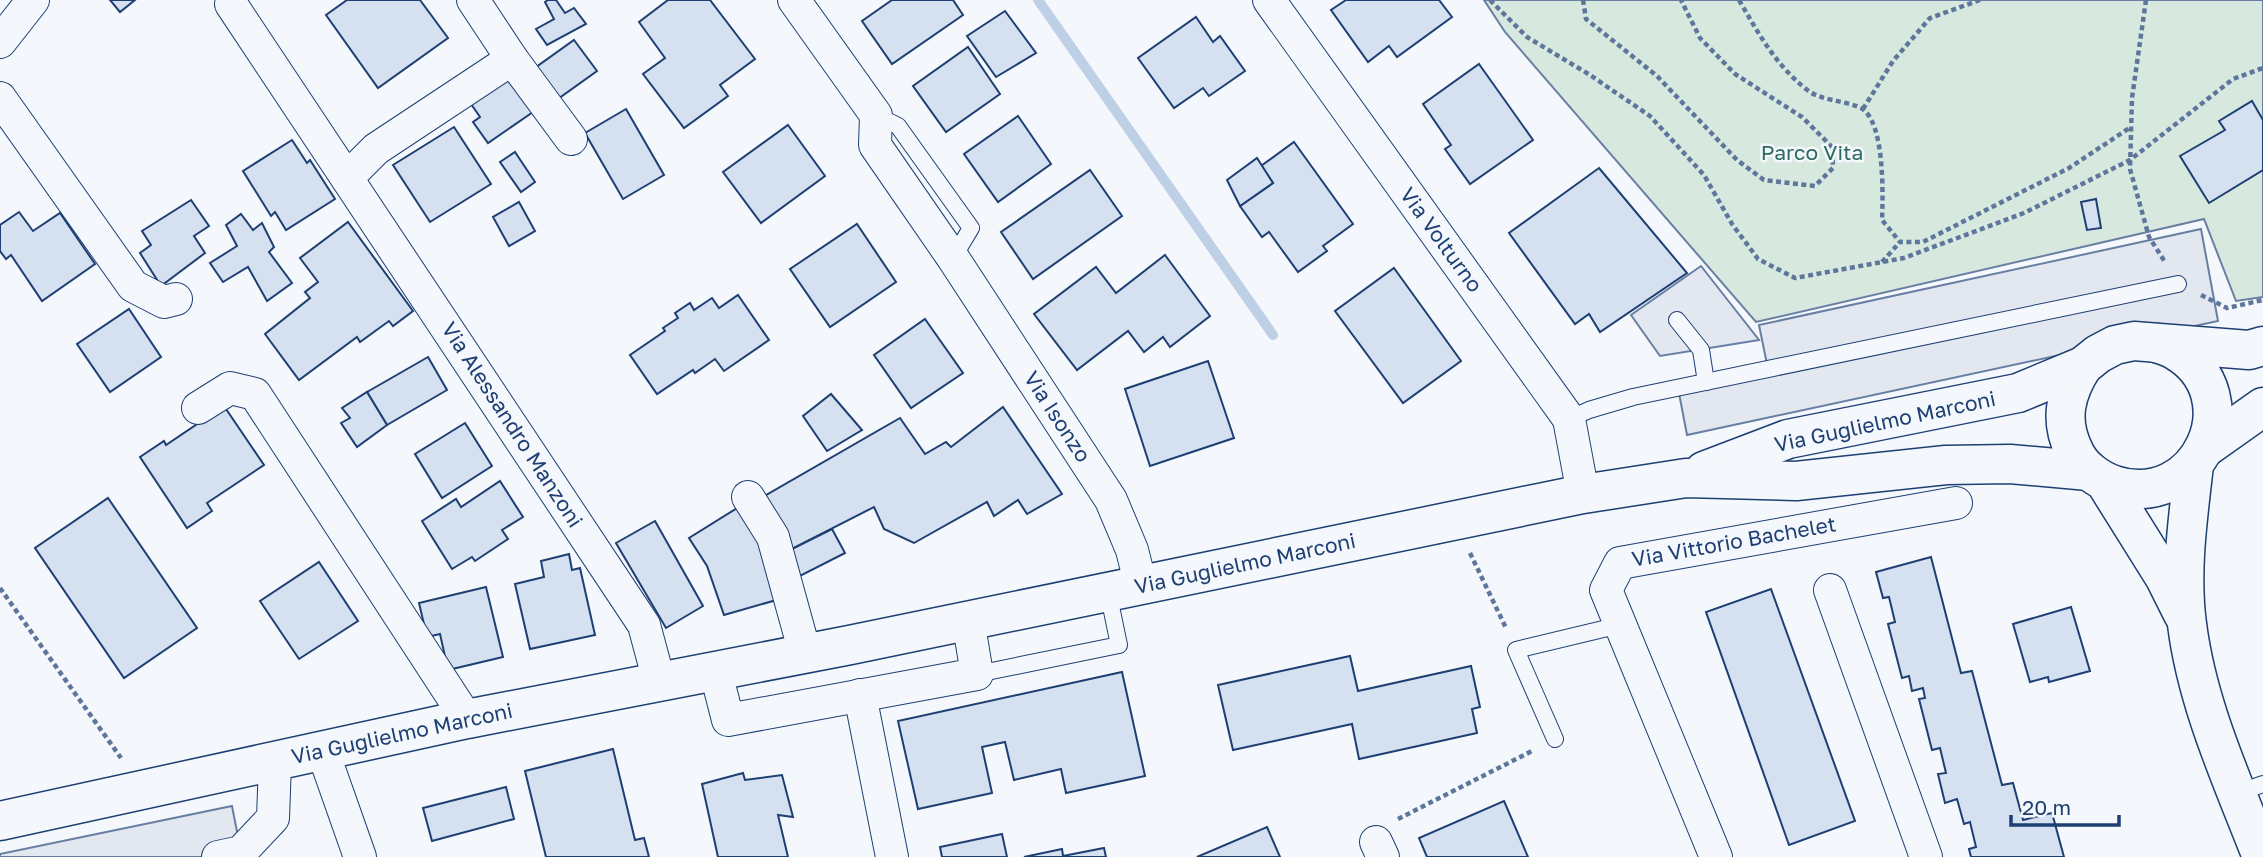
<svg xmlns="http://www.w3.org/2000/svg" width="2263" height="857" font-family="'Golos Text',sans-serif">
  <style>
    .green { fill: #d7e8df; stroke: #687fa3; stroke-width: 2 }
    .parking { fill: #e3e8f0; stroke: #687fa3; stroke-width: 2 }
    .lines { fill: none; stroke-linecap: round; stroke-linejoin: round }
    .stream { stroke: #bed0e5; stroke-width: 10 }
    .building { fill: #d5e0f0; stroke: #1d3f73; stroke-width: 2 }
    .lane-casing { stroke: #1d3f73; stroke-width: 18 }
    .street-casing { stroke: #1d3f73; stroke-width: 34 }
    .secondary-casing { stroke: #1d3f73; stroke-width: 41 }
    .primary-casing { stroke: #1d3f73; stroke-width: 41 }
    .path { stroke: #5e769c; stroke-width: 4.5; stroke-dasharray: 5 3.5; stroke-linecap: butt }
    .lane { stroke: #f4f7fb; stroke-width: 16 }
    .street { stroke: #f4f7fb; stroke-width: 32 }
    .secondary { stroke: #f4f7fb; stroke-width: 38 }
    .primary { stroke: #f4f7fb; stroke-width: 38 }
    .labels { text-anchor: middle; stroke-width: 5; stroke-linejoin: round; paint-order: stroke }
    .park-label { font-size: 21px; fill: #2c6c60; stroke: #f4f7fb }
    .street-label { font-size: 21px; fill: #1d3f73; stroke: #f4f7fb }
  </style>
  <rect width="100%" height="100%" fill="#f4f7fb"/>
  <polygon class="green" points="1484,0 2263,0 2263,297 2236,301 2204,219 1756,322 1505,32"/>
  <g class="parking">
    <polygon points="2201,229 2218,321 1687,435 1678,388 1768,369 1759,325"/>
    <polygon points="1701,266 1759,340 1660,356 1631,315"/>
    <polygon points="232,806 241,852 218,857 0,857 0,854"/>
  </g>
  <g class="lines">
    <polyline class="stream" points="1038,0 1273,335"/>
  </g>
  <g class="building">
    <polygon points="110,0 135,0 120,12"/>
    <polygon points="347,0 420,0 448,38 378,88 326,15"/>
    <polygon points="548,0 556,0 565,13 574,8 586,24 547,45 536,29 554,19 545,2"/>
    <polygon points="668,0 710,0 755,59 720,85 728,96 684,128 643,74 665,58 639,22"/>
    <polygon points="892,0 953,0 963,15 892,64 862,21"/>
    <polygon points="1346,0 1439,0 1452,17 1397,57 1389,46 1368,62 1331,10"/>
    <polygon points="1005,11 1036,53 996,77 967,36"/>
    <polygon points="1196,17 1213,42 1220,36 1245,71 1209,96 1203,88 1174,108 1138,58"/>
    <polygon points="574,40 597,71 548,106 525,75"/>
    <polygon points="968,47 1000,94 946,132 913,86"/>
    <polygon points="1479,64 1533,140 1470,184 1445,149 1451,145 1423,104"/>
    <polygon points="508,77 533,112 488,143 473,122 480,117 471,104"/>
    <polygon points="2252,101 2263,120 2263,170 2209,203 2180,156 2225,130 2219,121"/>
    <polygon points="626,109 664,175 623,199 585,133"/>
    <polygon points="1018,116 1051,164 998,202 964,154"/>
    <polygon points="788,125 825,176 761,223 723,172"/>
    <polygon points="454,127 491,184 430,222 393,165"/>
    <polygon points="292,140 307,163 310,160 335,199 286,230 275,212 271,216 243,171"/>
    <polygon points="1294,142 1353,224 1323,246 1327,251 1298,272 1269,232 1262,237 1240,206 1273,183 1261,166"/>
    <polygon points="515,152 535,182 521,192 500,162"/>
    <polygon points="1257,158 1273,183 1240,206 1227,180"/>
    <polygon points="1599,168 1687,273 1600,332 1589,314 1575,324 1509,233"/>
    <polygon points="1090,170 1122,216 1033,279 1001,232"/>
    <polygon points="2096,199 2101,228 2087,230 2081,202"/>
    <polygon points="191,200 209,226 194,236 205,253 161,286 140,253 151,245 142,231"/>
    <polygon points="519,202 535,231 509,246 493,217"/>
    <polygon points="19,212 33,231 60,213 95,264 42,301 11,255 6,259 0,251 0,225"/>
    <polygon points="241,214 253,230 262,223 274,247 269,252 292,283 267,301 248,267 223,282 210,263 237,246 226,225"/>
    <polygon points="348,222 413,311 393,326 389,321 360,342 357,337 299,380 265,334 310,298 305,292 318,282 300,258"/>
    <polygon points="857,224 896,282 830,327 790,269"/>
    <polygon points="1165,255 1210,316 1170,347 1163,337 1144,352 1128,331 1077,370 1034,314 1096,267 1116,293"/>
    <polygon points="1394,268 1461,361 1403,403 1335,311"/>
    <polygon points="738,295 769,340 724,371 715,359 695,373 693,370 657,394 630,355 665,331 663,328 678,318 675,313 690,303 694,310 712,298 719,308"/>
    <polygon points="129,309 161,357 110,392 77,344"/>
    <polygon points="925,319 963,373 911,408 874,355"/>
    <polygon points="428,357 447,390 387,425 367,392"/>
    <polygon points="1208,361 1234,438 1150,466 1125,389"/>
    <polygon points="367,392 387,425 357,447 341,423 350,418 342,408"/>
    <polygon points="831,394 862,430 827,451 803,416"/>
    <polygon points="224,406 264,465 207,503 212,511 187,528 140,457 164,441 166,445"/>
    <polygon points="1003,407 1062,494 1027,514 1018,500 994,516 987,502 914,543 884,529 874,507 786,552 761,498 900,418 925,454 946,442 951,447"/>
    <polygon points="465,423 492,466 442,498 415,454"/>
    <polygon points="500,481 523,517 502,530 508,539 475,561 472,557 452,569 422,521 456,499 461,507"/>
    <polygon points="108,498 197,628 124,678 35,548"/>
    <polygon points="742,505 762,536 780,599 724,615 707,566 689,538"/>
    <polygon points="655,521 703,606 666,628 616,543"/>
    <polygon points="832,529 845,553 798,577 786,552"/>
    <polygon points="569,554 572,570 580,568 595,635 530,649 515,584 544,577 541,561"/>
    <polygon points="1931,557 1961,673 1972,671 2002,785 2013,783 2023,820 2052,813 2064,857 1971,857 1969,849 1976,847 1970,822 1964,824 1957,799 1945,803 1938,774 1946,773 1940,748 1932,750 1919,699 1925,698 1923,688 1912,691 1909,676 1902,678 1888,624 1895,622 1889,597 1883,598 1876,572"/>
    <polygon points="319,562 358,621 299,659 260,601"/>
    <polygon points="486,587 503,657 448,670 440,634 427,637 419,603"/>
    <polygon points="1771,589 1855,821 1789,845 1706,612"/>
    <polygon points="2071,607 2090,671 2049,682 2048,677 2030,682 2013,624"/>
    <polygon points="1350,656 1358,691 1471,666 1480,707 1472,709 1477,733 1359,759 1352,724 1233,750 1218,685"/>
    <polygon points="1122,672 1145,776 1066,793 1061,769 1014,780 1005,742 982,747 992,793 918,809 898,721"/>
    <polygon points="613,749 635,840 644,838 649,857 546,857 525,771"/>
    <polygon points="743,773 745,780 782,775 793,817 778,815 788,857 718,857 702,784"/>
    <polygon points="506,787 514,819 432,841 423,808"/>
    <polygon points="1504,801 1528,857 1427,857 1419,838"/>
    <polygon points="1267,827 1280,857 1197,857"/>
    <polygon points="1002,834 1007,857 942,857 940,847"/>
    <polygon points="1104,848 1106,857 1024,857 1062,849 1063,856"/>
  </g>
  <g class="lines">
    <g class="lane-casing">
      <g id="lane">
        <polyline points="876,115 898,126 971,228 953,258"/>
        <polyline points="1677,320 1701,350 1706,382"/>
        <polyline points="1569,419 1589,410 1633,397 2178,284"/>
        <polyline points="977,674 1119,645 1108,592"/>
        <polyline points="1555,739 1516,650 1620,625"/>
        <polyline points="2238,793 2263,784"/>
      </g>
    </g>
    <g class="street-casing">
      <g id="street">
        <polyline points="794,0 876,115 875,145 953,258 1111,500 1132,550 1141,586"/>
        <polyline points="1269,0 1569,419 1583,494"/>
        <polyline points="231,4 644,625 659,681"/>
        <polyline points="0,42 33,0"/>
        <polyline points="512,59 571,139"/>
        <polyline points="0,98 133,286 164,302 176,299"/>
        <polyline points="347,178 376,149 512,59 473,0"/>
        <polyline points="198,408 230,388 255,394 467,719"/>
        <polyline points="748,497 773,537 805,653"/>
        <polyline points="1830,590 1926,857"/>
        <polyline points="715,669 728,720 977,674 968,620"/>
        <polyline points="860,695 892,857"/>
        <polyline points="323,752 360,857"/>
        <polyline points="1376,842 1383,857"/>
        <polyline points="218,857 241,852 273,818 275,762"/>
        <polyline points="1716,857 1606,590 1620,563 1956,503"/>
      </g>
    </g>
    <g class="secondary-casing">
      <g id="secondary">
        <path d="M 2194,465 C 2188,517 2180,572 2187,624 C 2197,705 2233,782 2262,857"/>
        <polyline points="2105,482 2165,578 2183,614"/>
      </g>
    </g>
    <g class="primary-casing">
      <g id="primary">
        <path d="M 2083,366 C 2065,394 2059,420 2074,451 C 2081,467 2097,479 2114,485 C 2199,512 2252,396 2176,351 C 2170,347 2162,345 2156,343"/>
        <polyline points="2205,448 2263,407"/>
        <polyline points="1704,471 1788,439 2018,393 2083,366 2098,354 2115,345 2134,341 2249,350 2263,346"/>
        <polyline points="0,821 467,719 850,645 1583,494 1686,478 1796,481 1946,465 2010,464 2089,471"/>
      </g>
    </g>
    <g class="path">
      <polyline points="1490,0 1527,37 1590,75 1650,116 1704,175 1732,224 1758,259 1795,278 1904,258 2024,213 2130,160 2233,79 2263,68"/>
      <polyline points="1583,0 1586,19 1657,76 1737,160 1764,180 1815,186 1833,168 1832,147 1802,117 1735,74 1700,38 1681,0"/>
      <path d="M 1739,0 C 1759,34 1774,63 1806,89 C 1820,101 1844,100 1861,108 C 1885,121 1883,196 1882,220 L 1900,242 L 1923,242 L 2069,168 L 2131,127"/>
      <polyline points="2146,0 2132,98 2130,169 2149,237 2165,262"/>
      <polyline points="1863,109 1893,61 1930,18 1980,0"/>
      <polyline points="1882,262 1900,242"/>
      <polyline points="2201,295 2227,308 2263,300"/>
      <polyline points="1470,553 1506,628"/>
      <polyline points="0,588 121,758"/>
      <polyline points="1398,819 1534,750"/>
    </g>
    <use href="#lane" class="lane"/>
    <use href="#street" class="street"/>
    <use href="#secondary" class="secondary"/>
    <use href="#primary" class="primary"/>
  </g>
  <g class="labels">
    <g class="park-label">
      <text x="1812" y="160">Parco Vita</text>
    </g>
    <g class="street-label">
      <text transform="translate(1441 240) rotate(54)" y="7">Via Volturno</text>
      <text transform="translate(1057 417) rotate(57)" y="7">Via Isonzo</text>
      <text transform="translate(1885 422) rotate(-12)" y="7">Via Guglielmo Marconi</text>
      <text transform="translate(512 425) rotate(57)" y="7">Via Alessandro Manzoni</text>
      <text transform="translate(1734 542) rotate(-10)" y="7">Via Vittorio Bachelet</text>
      <text transform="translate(1245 564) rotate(-12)" y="7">Via Guglielmo Marconi</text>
      <text transform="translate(402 734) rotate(-12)" y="7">Via Guglielmo Marconi</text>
    </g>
  </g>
  <path d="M2011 815v10h108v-10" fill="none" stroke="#1d3f73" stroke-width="3.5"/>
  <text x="2022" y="815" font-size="21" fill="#1d3f73" stroke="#f4f7fb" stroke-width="5" paint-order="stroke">20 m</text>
</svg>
